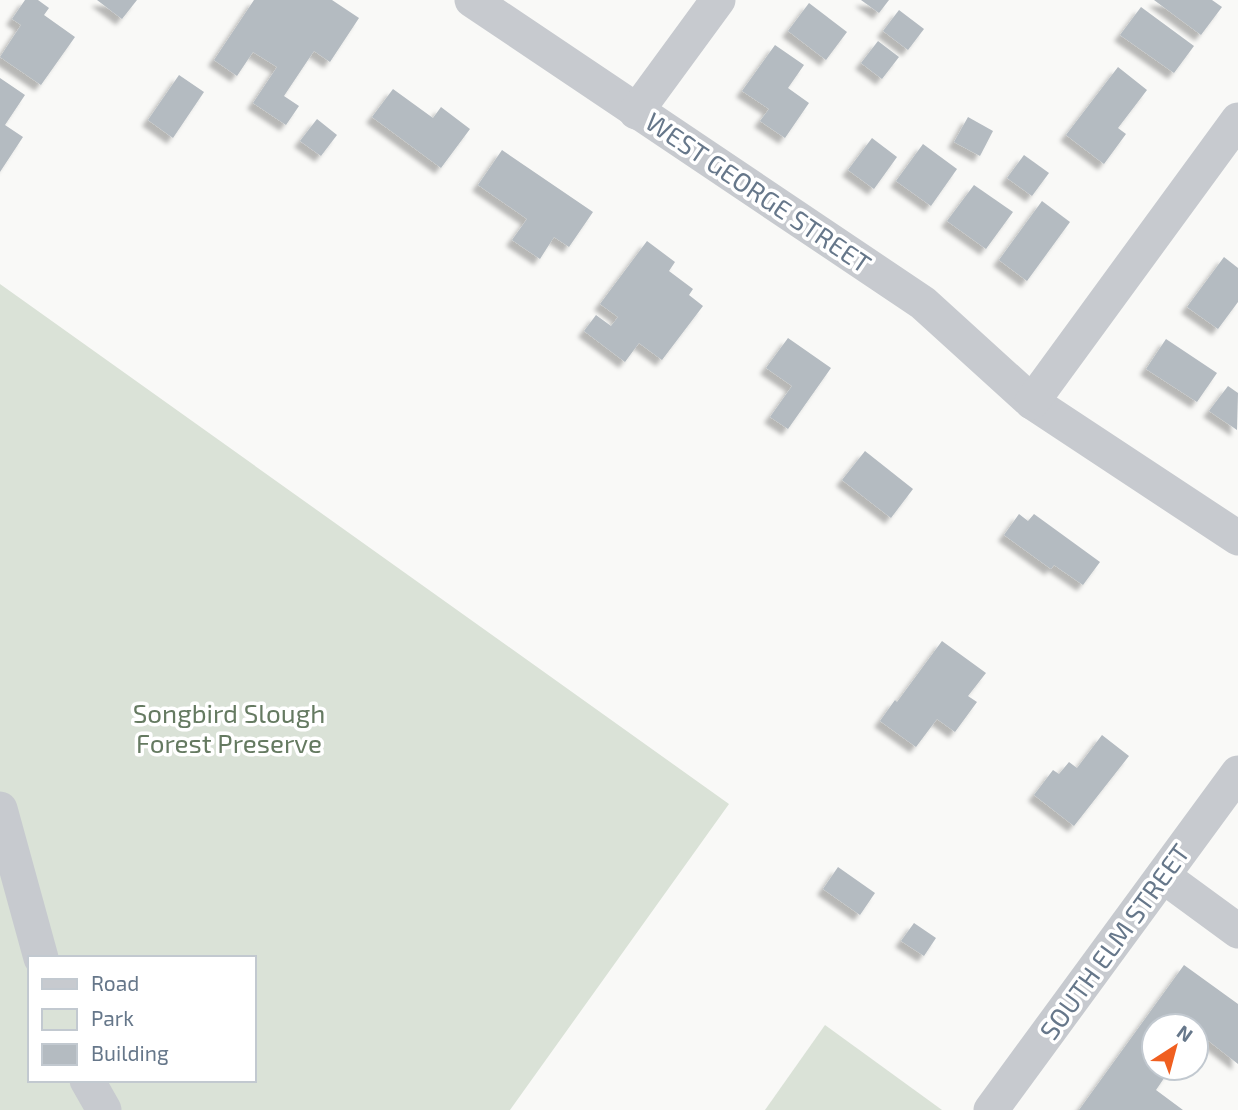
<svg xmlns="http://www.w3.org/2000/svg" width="1238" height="1110" font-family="'Exo 2',sans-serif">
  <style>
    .green { fill: #dae2d7; fill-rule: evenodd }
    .building { fill: #b4bbc1; filter: url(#shadow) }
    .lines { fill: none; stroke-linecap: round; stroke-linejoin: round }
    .minor { stroke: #c7cacf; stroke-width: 35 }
    .labels { text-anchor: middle; stroke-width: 7; stroke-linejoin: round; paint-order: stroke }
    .street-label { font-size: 26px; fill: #66778a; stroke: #fff }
    .park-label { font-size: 26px; fill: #657a61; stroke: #fff }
  </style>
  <defs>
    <filter id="shadow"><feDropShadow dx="-6" dy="6" stdDeviation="2" flood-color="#0004"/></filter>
  </defs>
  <rect width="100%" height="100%" fill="#f9f9f7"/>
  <g class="green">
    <path d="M 0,284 L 729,804 L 510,1110 L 0,1110 ZM 30,958 L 254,958 L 254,1080 L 30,1080 Z"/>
    <polygon points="825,1025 942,1110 765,1110"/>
  </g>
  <g class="building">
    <polygon points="25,0 38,0 49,8 44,15 75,37 41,85 0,57 21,25 12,19"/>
    <polygon points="97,0 137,0 122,19"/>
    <polygon points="254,0 332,0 359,18 330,62 314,51 284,96 299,106 286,125 253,103 277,67 253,52 237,76 214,60"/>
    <polygon points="861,0 889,0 879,13"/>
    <polygon points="1154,0 1212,0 1222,7 1201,35"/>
    <polygon points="809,3 847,32 826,60 788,31"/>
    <polygon points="1141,7 1194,46 1174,73 1120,35"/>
    <polygon points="899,10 924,29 908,50 883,31"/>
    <polygon points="878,41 899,57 882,79 861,63"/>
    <polygon points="775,45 804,65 788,88 809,103 785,138 760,121 769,109 742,91"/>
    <polygon points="1118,67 1147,90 1118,128 1126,134 1104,164 1066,135"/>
    <polygon points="179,75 204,92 173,138 148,120"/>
    <polygon points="0,78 25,95 5,125 23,137 0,172"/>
    <polygon points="393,89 433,118 441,107 470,129 441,168 372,117"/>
    <polygon points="968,117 993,131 980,156 954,142"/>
    <polygon points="317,119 337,135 321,156 300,141"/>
    <polygon points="872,138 897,157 874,189 848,170"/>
    <polygon points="923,144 957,169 931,206 896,181"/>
    <polygon points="502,150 593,212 569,247 554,237 540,259 512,240 527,219 478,185"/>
    <polygon points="1024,155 1049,173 1032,196 1007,178"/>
    <polygon points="974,185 1013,212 986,249 947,221"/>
    <polygon points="1042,201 1070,222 1027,281 999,260"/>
    <polygon points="647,241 675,262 669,271 693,289 689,295 703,306 662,360 639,343 625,362 584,331 596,315 611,326 618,317 600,304"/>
    <polygon points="1224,257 1238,268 1238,302 1218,329 1187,307"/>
    <polygon points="788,338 831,368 788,429 770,417 792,386 766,368"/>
    <polygon points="1166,339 1217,373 1197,402 1146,369"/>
    <polygon points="1228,386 1238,393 1237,430 1209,411"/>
    <polygon points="865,451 913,489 891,518 842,480"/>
    <polygon points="1019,514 1028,521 1034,514 1100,562 1083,585 1054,565 1051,569 1004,535"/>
    <polygon points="942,641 986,673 968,696 977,702 955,732 937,719 916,747 880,721 895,700 897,702"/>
    <polygon points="1102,735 1129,756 1074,826 1034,795 1053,770 1059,774 1069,762 1077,768"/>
    <polygon points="838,867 875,893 860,915 823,889"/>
    <polygon points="914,923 936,938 924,956 901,941"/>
    <polygon points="1184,965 1238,1004 1238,1064 1196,1031 1196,1026 1154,1026 1154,1068 1171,1068 1156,1090 1183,1110 1079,1110"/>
  </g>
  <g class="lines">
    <g class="minor">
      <polyline points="472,0 923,303 1032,402 1238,538"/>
      <polyline points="636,112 718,0"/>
      <polyline points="1032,402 1238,120"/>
      <polyline points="0,809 41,958"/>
      <polyline points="1163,876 1238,931"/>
      <polyline points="87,1080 104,1110"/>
      <polyline points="991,1110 1238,773"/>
    </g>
  </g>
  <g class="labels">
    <g class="street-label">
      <text transform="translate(758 193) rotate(34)" y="9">WEST GEORGE STREET</text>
      <text transform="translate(1115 942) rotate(-54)" y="9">SOUTH ELM STREET</text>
    </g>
    <g class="park-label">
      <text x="229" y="723">Songbird Slough<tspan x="229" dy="30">Forest Preserve</tspan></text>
    </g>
  </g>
  <rect x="28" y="956" width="228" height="126" fill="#ffffff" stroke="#c2c9d0" stroke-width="2"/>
  <rect x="42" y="979" width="35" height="10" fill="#c7cacf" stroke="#c2c9d0" stroke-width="2"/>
  <text x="91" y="991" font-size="21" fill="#66778a">Road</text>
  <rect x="42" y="1009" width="35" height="21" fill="#dae2d7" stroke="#c2c9d0" stroke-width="2"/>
  <text x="91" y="1026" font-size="21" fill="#66778a">Park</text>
  <rect x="42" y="1044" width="35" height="21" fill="#b4bbc1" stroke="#c2c9d0" stroke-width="2"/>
  <text x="91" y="1061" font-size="21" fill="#66778a">Building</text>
  <g transform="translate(1175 1047) rotate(36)"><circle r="33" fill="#ffffff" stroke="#c2c9d0" stroke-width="2"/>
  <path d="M0-5L12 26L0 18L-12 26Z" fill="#f05f20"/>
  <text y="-10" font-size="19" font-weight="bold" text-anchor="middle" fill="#66778a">N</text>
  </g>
</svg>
